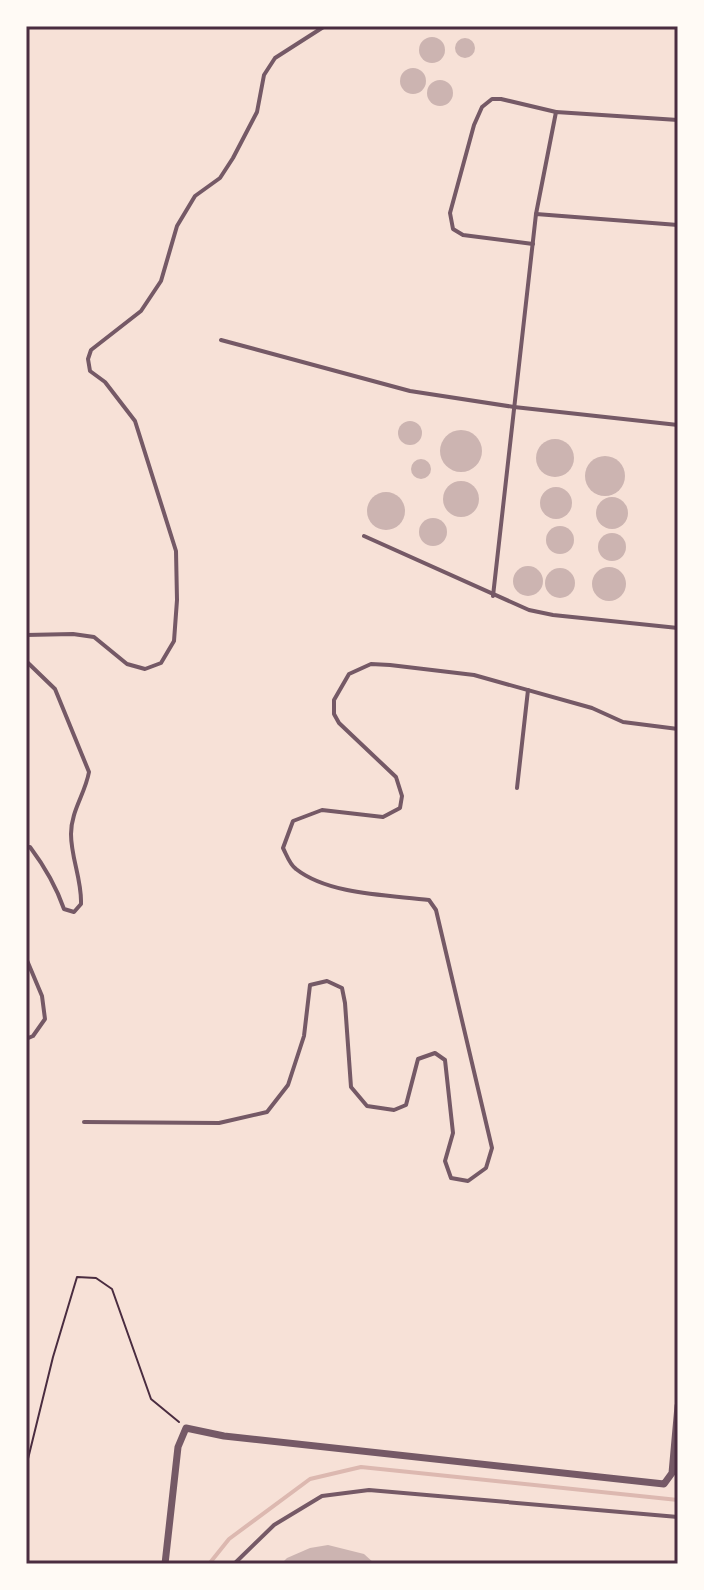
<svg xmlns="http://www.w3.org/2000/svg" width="704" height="1590" font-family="'Golos Text',sans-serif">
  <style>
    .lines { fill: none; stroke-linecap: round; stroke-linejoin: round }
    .stream { stroke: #dcb8b0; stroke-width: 4 }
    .building { fill: #ccb4b1 }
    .path { stroke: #4a2c40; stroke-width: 2 }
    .service { stroke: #755966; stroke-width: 4 }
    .minor { stroke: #755966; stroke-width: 7 }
    .neatline { fill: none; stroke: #4a2c40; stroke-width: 3 }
  </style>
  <rect width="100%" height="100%" fill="#f7e1d7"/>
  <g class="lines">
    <polyline class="stream" points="209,1564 229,1539 310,1479 361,1467 678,1500"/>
  </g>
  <g class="building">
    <circle cx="432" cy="50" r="13"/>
    <circle cx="465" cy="48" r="10"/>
    <circle cx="413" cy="81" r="13"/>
    <circle cx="440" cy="93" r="13"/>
    <circle cx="410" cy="433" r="12"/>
    <circle cx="461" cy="451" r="21"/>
    <circle cx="555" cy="458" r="19"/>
    <circle cx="605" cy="476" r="20"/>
    <circle cx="421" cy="469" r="10"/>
    <circle cx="461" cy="499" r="18"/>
    <circle cx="556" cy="503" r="16"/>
    <circle cx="386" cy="511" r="19"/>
    <circle cx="612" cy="513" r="16"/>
    <circle cx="433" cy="532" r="14"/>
    <circle cx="560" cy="540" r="14"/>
    <circle cx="612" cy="547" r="14"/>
    <circle cx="528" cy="581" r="15"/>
    <circle cx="609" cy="584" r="17"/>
    <circle cx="560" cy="583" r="15"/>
    <polygon points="328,1545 364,1554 375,1564 281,1564 287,1558 310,1548"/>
  </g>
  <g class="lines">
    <polyline class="path" points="26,1467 53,1357 77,1277 96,1278 112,1289 151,1399 179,1422"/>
    <g class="service">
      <polyline points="536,214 556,112 678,120"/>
      <polyline points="533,244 463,235 453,229 450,213 474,125 482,107 492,99 501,99 556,112"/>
      <polyline points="221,340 410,391 514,407 678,425"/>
      <polyline points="364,536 529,610 553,615 678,628"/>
      <polyline points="493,596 536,214 678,225"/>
      <polyline points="26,635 73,634 94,637 127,664 145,669 161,663 174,641 177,600 176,551 135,421 105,382 90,371 88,359 91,350 141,311 161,281 177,226 195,196 220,178 233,158 257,112 264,75 275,58 325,26"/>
      <path d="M 26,661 L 55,689 L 89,772 C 85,794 71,811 71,834 C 71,858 82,880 81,904 L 74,912 L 64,909 C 56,886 45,867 30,847 L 26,847"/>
      <polyline points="517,788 528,690"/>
      <polyline points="26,958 42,996 45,1019 33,1036 26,1039"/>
      <path d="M 84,1122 L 219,1123 L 267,1112 L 288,1085 L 304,1036 L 310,985 L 327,981 L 342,988 L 345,1003 L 351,1087 L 367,1106 L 394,1110 L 406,1105 L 418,1059 L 435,1053 L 445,1060 L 453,1133 L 445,1161 L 451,1178 L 468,1181 L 486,1168 L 492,1148 L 436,910 L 429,900 C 389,895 329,895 296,869 C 290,865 287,856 283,848 L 293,821 L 322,810 L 383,817 L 400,808 L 402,796 L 396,777 L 339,723 L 334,714 L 334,700 L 349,674 L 371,664 L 390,665 L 474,675 L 592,708 L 623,722 L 678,729"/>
      <polyline points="234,1564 274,1525 322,1496 369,1490 678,1517"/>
    </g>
    <polyline class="minor" points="165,1564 178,1447 186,1428 224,1436 664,1484 672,1473 678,1406"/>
  </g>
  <rect width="704" height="1590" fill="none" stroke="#fffaf5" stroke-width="56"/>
  <rect x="28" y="28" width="648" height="1534" class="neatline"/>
</svg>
